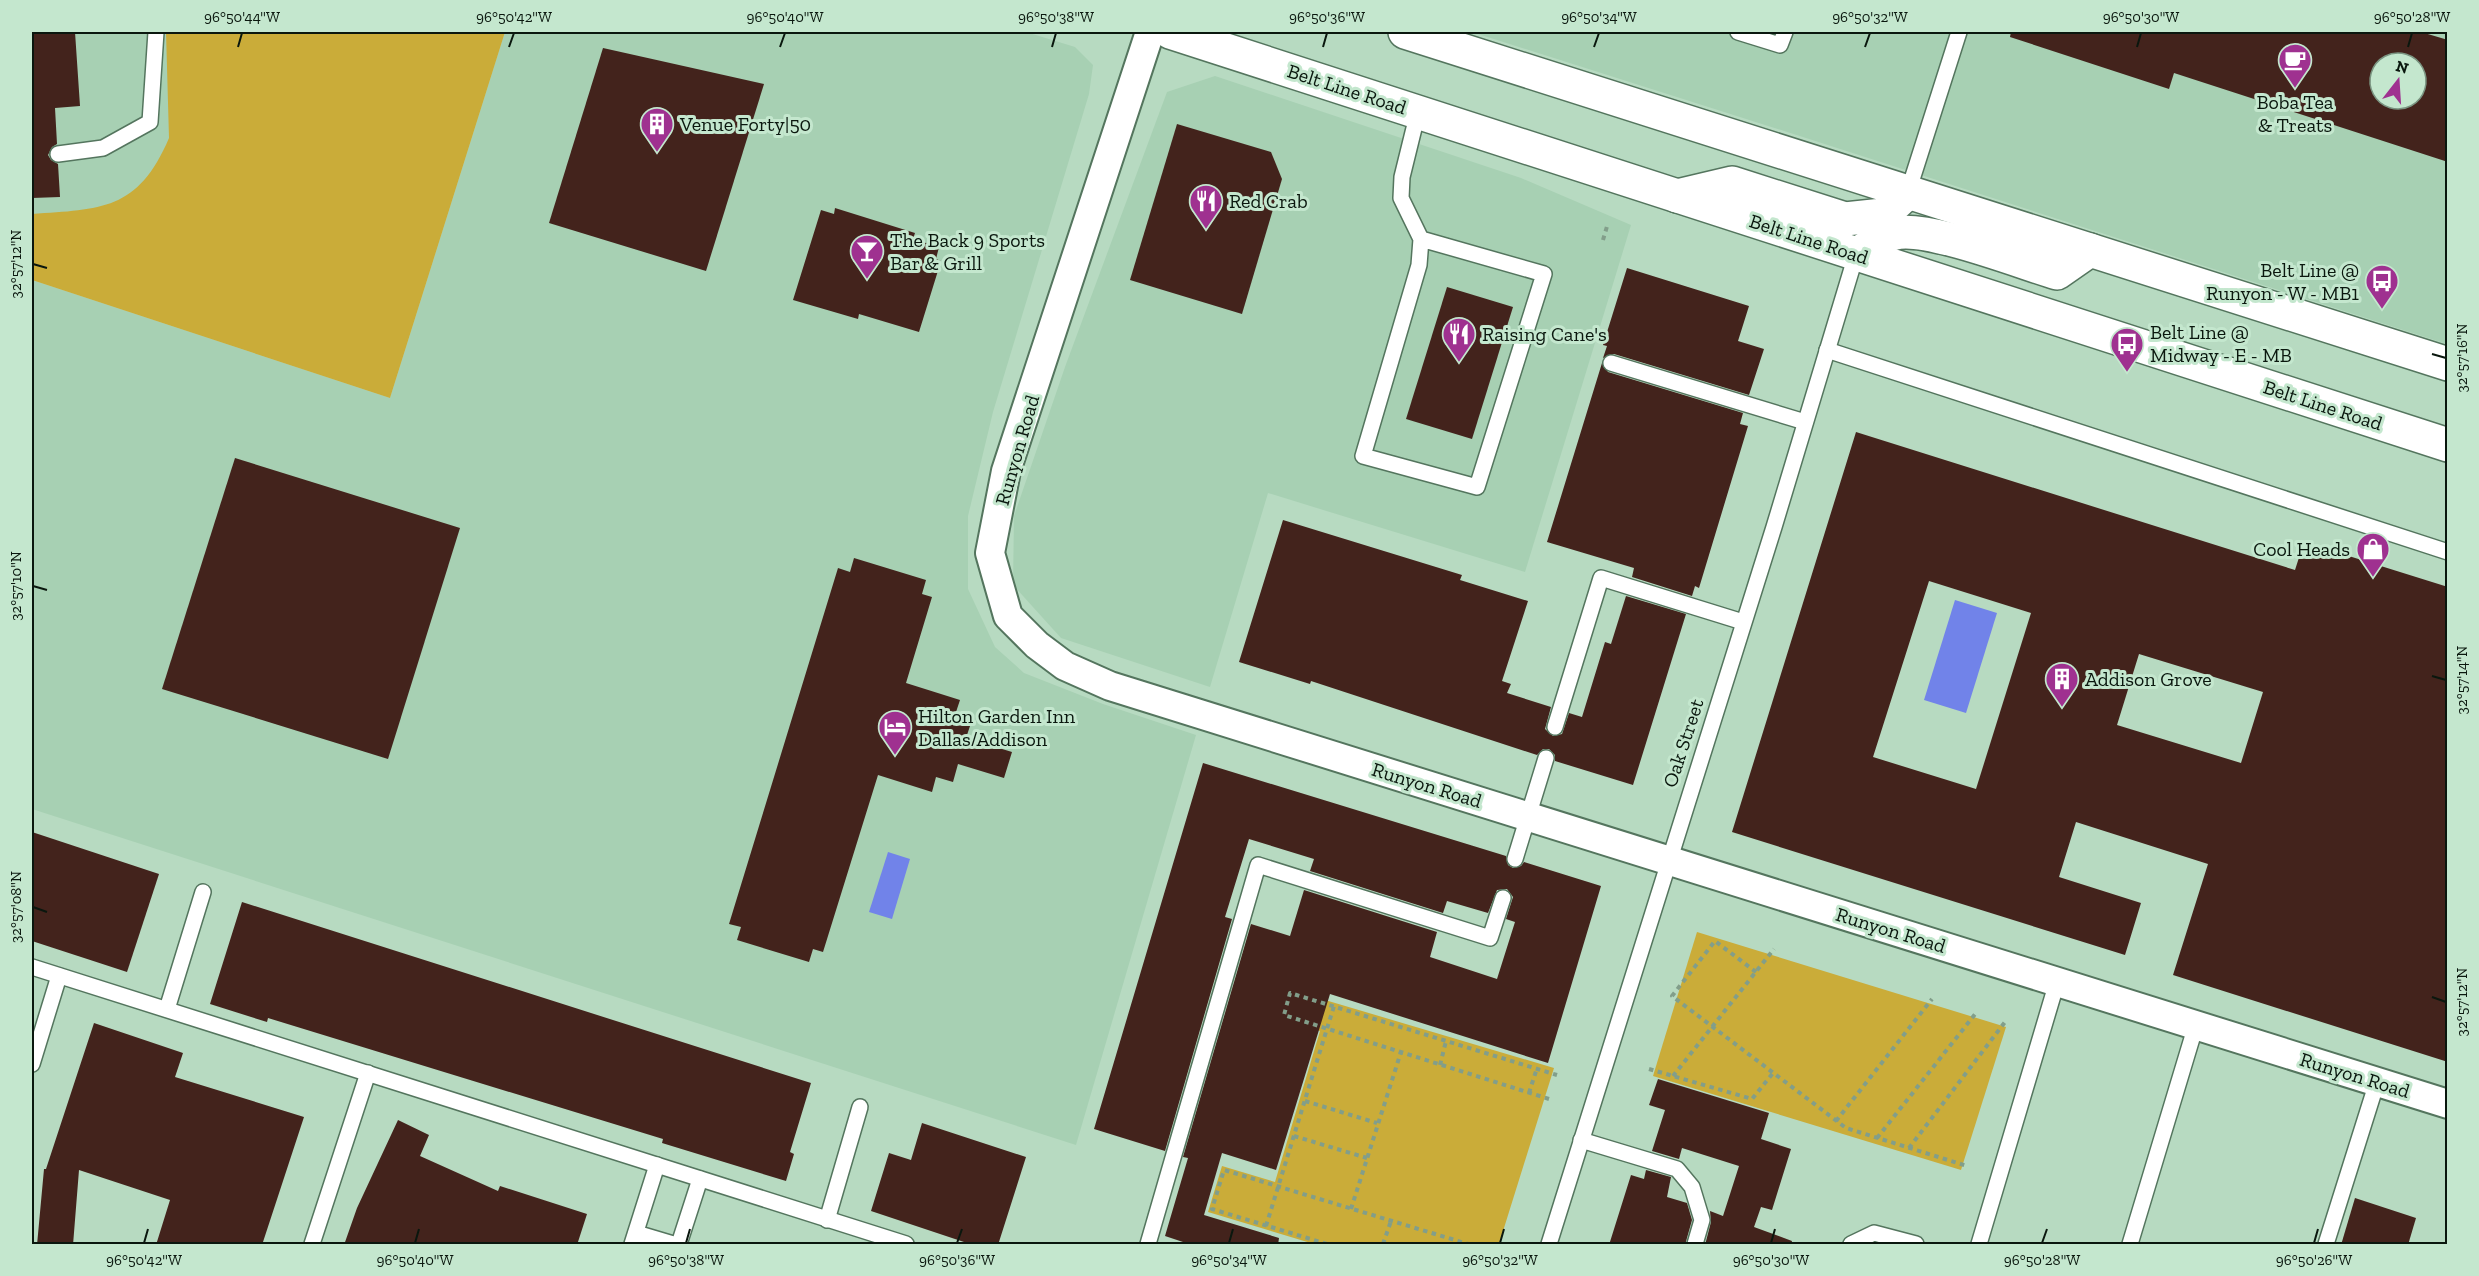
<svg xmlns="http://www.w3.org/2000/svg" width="2479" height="1276" font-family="'Zilla Slab',serif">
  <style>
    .built { fill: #a7d0b3; fill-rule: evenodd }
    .green { fill: #caac39 }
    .water { fill: #7183e9 }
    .building { fill: #43231c; fill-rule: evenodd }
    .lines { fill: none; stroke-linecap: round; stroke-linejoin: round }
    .service-casing { stroke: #54755e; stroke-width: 18 }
    .minor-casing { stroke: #54755e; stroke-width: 32 }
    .primary-casing { stroke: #54755e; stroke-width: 36 }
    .path { stroke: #829e8a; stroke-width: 4; stroke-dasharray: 4.5 4.5; stroke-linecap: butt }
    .service { stroke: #fff; stroke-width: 15 }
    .minor { stroke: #fff; stroke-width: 28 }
    .primary { stroke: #fff; stroke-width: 33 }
    .ticks { fill: none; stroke: #0a170e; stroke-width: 2 }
    .labels { text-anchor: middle; stroke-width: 6; stroke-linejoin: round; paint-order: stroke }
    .street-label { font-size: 20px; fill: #0a170e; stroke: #c4e7ce }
    .poi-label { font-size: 20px; fill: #0a170e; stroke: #c4e7ce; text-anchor: start }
    .neatline { fill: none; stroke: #0a170e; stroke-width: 2 }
    .ticks-label { font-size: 15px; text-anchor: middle; fill: #0a170e }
  </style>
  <rect width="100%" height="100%" fill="#b7dac1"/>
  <g class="built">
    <polygon points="32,32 190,32 188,205 32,223"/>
    <polygon points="505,32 1026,32 1075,47 1093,65 1089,94 993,412 968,516 968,589 995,647 1024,673 1103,704 1196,735 1076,1145 32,809 32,280 390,398"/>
    <path d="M 1472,32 L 2447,32 L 2447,344 L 1806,138 ZM 2380,63 L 2416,63 L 2416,99 L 2380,99 Z"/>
    <polygon points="1215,76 1521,178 1631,225 1525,572 1268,493 1210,687 1061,638 1013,585 1014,516 1065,367 1167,92"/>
  </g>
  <g class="green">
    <path d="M 166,32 L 505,32 L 390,398 L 32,280 L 32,214 C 101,209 138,211 169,138 Z"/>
    <polygon points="1697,932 2006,1027 1961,1170 1653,1076"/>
    <polygon points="1288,989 1554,1068 1499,1244 1314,1244 1208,1212 1222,1166 1275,1182 1320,1031 1280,1018"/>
  </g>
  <g class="water">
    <polygon points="1955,600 1997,613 1966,713 1924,700"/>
    <polygon points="888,852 910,859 892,919 869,912"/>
  </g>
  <g class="building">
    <polygon points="32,32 75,32 80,106 55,108 57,144 52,147 48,155 51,160 58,164 60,197 32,198"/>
    <path d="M 2011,32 L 2421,32 L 2448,40 L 2448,162 L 2174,73 L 2169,89 L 2010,37 ZM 2380,63 L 2416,63 L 2416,99 L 2380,99 Z"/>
    <polygon points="603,48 764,84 706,271 549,223"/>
    <polygon points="1177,124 1271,152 1282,179 1242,314 1130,280"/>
    <polygon points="835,208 915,233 913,239 939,247 936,259 941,261 919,332 859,314 858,319 793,300 821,210 834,214"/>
    <polygon points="1627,268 1749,306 1738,341 1764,349 1749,395 1614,354 1603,358 1607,346 1603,345"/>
    <polygon points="1447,287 1513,307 1472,439 1406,419"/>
    <polygon points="1602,363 1608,372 1743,413 1740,424 1748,426 1699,588 1695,586 1692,596 1632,577 1634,568 1547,542"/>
    <path d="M 1856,432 L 2295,570 L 2304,542 L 2448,587 L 2448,1062 L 2173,975 L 2208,864 L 2076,822 L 2059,877 L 2141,903 L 2125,955 L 1732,832 ZM 1929,581 L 2031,613 L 1976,789 L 1873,757 ZM 2139,654 L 2263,692 L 2241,763 L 2117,725 Z"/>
    <polygon points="235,458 460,528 388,759 162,689"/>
    <polygon points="1283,520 1462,575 1460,580 1528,601 1502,681 1511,684 1507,693 1551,707 1545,729 1553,736 1562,734 1569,713 1582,717 1605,642 1611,644 1626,596 1686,614 1633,785 1555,761 1555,755 1549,749 1543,749 1537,755 1311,681 1310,684 1239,662"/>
    <polygon points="854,558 926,580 922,594 932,597 906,683 960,700 955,715 972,720 966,738 1012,752 1004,778 958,764 953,782 936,777 932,792 878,775 823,952 813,949 809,962 737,940 741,927 729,924 838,568 850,572"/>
    <polygon points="1203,763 1506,856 1508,865 1513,868 1521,866 1524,862 1601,886 1548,1063 1330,994 1276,1170 1222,1153 1204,1215 1279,1238 1278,1245 1192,1245 1165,1236 1188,1158 1183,1157 1251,924 1290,936 1304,890 1437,932 1430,957 1497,979 1515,922 1506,919 1513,897 1507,889 1497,890 1488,913 1447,901 1443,913 1310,871 1314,859 1249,839 1225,917 1232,919 1165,1151 1094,1129"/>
    <polygon points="32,832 159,874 127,972 32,941"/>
    <polygon points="242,902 811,1083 790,1152 794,1154 786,1181 662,1143 663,1139 268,1018 267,1022 210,1004"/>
    <polygon points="94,1023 183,1053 175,1077 304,1117 262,1245 156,1245 170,1200 79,1170 73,1245 37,1245 44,1169 46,1169"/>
    <polygon points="1658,1079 1769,1113 1761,1139 1791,1149 1772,1210 1761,1207 1754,1227 1792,1241 1791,1245 1705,1245 1711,1222 1710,1211 1723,1216 1739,1166 1682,1148 1679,1159 1652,1151 1665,1110 1649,1105"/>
    <polygon points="398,1120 429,1135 420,1156 498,1191 500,1186 587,1214 577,1245 344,1245 357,1208"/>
    <polygon points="922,1123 1026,1157 998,1245 973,1245 871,1211 889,1153 911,1160"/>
    <polygon points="1646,1170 1671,1177 1667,1197 1687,1203 1692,1220 1685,1245 1609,1245 1631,1175 1644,1179"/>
    <polygon points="2355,1198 2416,1218 2408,1245 2341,1245"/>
  </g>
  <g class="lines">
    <g class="service-casing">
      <g id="service">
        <polyline points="1738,32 1780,45 1785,32"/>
        <polyline points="1418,112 1402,177 1401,198 1421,239 1419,265 1363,456 1477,487 1544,274 1421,239"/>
        <polyline points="58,154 103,148 150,122 156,32"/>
        <polyline points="1908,192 1959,32"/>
        <polyline points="1827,350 2448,552"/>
        <polyline points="1611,363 1805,422"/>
        <polyline points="1555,727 1601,578 1743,622"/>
        <polyline points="1515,859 1546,758"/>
        <polyline points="32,967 906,1244"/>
        <polyline points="167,1009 203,892"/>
        <polyline points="32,1064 59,976"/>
        <polyline points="1581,1140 1677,1169 1692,1187 1702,1220 1695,1244"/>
        <polyline points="827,1220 860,1107"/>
        <polyline points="636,1233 673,1244"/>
        <polyline points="312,1244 368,1073"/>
        <polyline points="632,1244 657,1165"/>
        <polyline points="679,1244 700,1179"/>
        <polyline points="1148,1244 1258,865 1490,938 1503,898"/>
        <polyline points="1549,1244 1774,527 1856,255"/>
        <polyline points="1851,1244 1874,1233 1916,1244"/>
        <polyline points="1979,1244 2057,982"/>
        <polyline points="2130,1244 2196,1025"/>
        <polyline points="2326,1244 2377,1082"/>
      </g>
    </g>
    <g class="minor-casing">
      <polyline id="minor" points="1150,32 1006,471 990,553 1008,616 1037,645 1065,666 1110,686 2448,1104"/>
    </g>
    <g class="primary-casing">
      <g id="primary">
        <polyline points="1170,32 2448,445"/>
        <polyline points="1405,32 2448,364"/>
        <polyline points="1677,196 1732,183 1845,219 1883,215 1908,192"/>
        <path d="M 1856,255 C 1867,248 1879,238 1892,234 C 1922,223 2023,263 2057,273 L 2090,250"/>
      </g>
    </g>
    <g class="path">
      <polyline points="1603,240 1608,223"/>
      <polyline points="1756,972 1715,941 1672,996 1846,1128 1967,1166"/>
      <polyline points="1440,1065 1446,1041"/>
      <polyline points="1649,1069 1752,1099 1773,1073"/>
      <polyline points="1673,1076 1774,949"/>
      <polyline points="1529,1093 1537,1068"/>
      <polyline points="1549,1099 1284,1015 1290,993 1557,1075"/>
      <polyline points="1305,1101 1377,1123"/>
      <polyline points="1836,1121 1932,999"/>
      <polyline points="1294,1136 1367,1158"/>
      <polyline points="1877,1138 1976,1013"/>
      <polyline points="1909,1148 2005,1022"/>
      <polyline points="1351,1209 1401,1052"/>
      <polyline points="1266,1226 1334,1006"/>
      <polyline points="1327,1244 1212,1209 1224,1170 1468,1244"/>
      <polyline points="1383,1244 1391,1221"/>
    </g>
    <use href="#service" class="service"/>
    <use href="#minor" class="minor"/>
    <use href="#primary" class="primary"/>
  </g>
  <path class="ticks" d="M 238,47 L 242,33M 509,47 L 514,33M 780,47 L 785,33M 1052,47 L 1056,33M 1323,47 L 1327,33M 1594,47 L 1599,33M 1865,47 L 1870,33M 2137,47 L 2141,33M 2408,47 L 2412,33M 33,264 L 47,268M 2432,354 L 2446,358M 33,586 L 47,590M 2432,676 L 2446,680M 33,907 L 47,912M 2432,997 L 2446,1002M 144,1243 L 148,1229M 415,1243 L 419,1229M 686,1243 L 690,1229M 957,1243 L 962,1229M 1229,1243 L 1233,1229M 1500,1243 L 1504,1229M 1771,1243 L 1775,1229M 2042,1243 L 2047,1229M 2314,1243 L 2318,1229"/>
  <defs>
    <g id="cafe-pin" transform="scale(1.725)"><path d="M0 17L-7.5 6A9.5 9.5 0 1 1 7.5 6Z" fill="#9f3190" stroke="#c4e7ce"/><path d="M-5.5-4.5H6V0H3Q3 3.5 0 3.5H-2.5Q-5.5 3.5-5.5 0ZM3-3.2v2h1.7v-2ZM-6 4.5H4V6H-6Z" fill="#fff"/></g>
    <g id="building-pin" transform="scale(1.725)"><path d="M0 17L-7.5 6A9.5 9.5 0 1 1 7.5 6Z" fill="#9f3190" stroke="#c4e7ce"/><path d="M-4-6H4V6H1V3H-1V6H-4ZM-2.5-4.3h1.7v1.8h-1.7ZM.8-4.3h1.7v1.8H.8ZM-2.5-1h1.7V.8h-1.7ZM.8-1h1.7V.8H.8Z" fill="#fff"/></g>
    <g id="restaurant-pin" transform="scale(1.725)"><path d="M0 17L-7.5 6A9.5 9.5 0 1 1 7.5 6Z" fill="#9f3190" stroke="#c4e7ce"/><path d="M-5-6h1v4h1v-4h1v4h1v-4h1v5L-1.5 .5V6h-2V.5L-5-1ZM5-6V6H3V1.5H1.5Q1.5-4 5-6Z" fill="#fff"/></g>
    <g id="bar-pin" transform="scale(1.725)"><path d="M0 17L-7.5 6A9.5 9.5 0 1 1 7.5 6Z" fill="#9f3190" stroke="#c4e7ce"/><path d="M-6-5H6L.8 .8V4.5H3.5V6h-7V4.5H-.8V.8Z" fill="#fff"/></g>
    <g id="bus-pin" transform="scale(1.725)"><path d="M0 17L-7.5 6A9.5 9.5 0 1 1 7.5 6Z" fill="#9f3190" stroke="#c4e7ce"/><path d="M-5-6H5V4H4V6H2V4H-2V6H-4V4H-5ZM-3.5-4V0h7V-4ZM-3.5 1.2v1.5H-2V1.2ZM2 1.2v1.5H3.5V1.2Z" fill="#fff"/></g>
    <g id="shop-pin" transform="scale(1.725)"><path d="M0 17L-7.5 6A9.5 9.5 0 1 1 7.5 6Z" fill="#9f3190" stroke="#c4e7ce"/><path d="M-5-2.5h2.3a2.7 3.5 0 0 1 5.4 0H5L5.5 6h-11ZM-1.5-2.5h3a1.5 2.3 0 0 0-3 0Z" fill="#fff"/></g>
    <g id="hotel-pin" transform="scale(1.725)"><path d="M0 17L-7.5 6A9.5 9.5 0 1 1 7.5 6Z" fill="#9f3190" stroke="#c4e7ce"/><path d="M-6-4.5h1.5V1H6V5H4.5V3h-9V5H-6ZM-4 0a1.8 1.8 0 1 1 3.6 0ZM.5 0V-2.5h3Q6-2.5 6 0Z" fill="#fff"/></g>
  </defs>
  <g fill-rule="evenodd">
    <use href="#cafe-pin" x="2295" y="60"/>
    <use href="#building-pin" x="657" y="124"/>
    <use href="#restaurant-pin" x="1206" y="201"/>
    <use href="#bar-pin" x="867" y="251"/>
    <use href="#bus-pin" x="2382" y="281"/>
    <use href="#restaurant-pin" x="1459" y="334"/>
    <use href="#bus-pin" x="2127" y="344"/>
    <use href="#shop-pin" x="2373" y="549"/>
    <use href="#building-pin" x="2062" y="679"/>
    <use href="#hotel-pin" x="895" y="727"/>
  </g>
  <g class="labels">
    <g class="street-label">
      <text transform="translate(1347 89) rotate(18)" y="7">Belt Line Road</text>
      <text transform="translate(1809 239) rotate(18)" y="7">Belt Line Road</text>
      <text transform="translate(2323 405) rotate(18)" y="7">Belt Line Road</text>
      <text transform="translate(1017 450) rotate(-74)" y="7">Runyon Road</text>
      <text transform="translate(1683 743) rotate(-72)" y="7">Oak Street</text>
      <text transform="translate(1427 785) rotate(17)" y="7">Runyon Road</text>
      <text transform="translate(1891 930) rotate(17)" y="7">Runyon Road</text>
      <text transform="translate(2355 1075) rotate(17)" y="7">Runyon Road</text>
    </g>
    <g class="poi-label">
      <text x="2295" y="109" text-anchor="middle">Boba Tea<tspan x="2295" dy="23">&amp; Treats</tspan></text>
      <text x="680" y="131">Venue Forty|50</text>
      <text x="1229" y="208">Red Crab</text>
      <text x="890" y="247">The Back 9 Sports<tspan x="890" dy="23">Bar &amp; Grill</tspan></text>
      <text x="2359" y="277" text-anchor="end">Belt Line @<tspan x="2359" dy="23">Runyon - W - MB1</tspan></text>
      <text x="2150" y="339">Belt Line @<tspan x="2150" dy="23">Midway - E - MB</tspan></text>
      <text x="1482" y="341">Raising Cane's</text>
      <text x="2350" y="556" text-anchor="end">Cool Heads</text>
      <text x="2085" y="686">Addison Grove</text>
      <text x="918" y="723">Hilton Garden Inn<tspan x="918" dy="23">Dallas/Addison</tspan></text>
    </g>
  </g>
  <rect width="2479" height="1276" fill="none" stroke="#c4e7ce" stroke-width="66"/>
  <g transform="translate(2398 81) rotate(17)"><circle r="28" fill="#c4e7ce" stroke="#7a9481" stroke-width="1.5"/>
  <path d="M0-4.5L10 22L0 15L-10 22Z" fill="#9f3190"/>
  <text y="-9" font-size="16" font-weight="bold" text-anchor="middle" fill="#0a170e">N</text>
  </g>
  <rect x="33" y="33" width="2413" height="1210" class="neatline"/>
  <g class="ticks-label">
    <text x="242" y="22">96°50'44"W</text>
    <text x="514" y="22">96°50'42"W</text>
    <text x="785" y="22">96°50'40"W</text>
    <text x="1056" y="22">96°50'38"W</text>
    <text x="1327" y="22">96°50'36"W</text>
    <text x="1599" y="22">96°50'34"W</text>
    <text x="1870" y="22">96°50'32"W</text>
    <text x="2141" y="22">96°50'30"W</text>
    <text x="2412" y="22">96°50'28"W</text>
    <text transform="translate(16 264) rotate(-90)" y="5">32°57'12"N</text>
    <text transform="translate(2462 358) rotate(-90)" y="5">32°57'16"N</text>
    <text transform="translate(16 586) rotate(-90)" y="5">32°57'10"N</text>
    <text transform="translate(2462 680) rotate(-90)" y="5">32°57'14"N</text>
    <text transform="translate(16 907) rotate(-90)" y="5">32°57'08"N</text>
    <text transform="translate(2462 1002) rotate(-90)" y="5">32°57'12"N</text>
    <text x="144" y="1265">96°50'42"W</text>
    <text x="415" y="1265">96°50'40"W</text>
    <text x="686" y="1265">96°50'38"W</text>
    <text x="957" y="1265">96°50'36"W</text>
    <text x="1229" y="1265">96°50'34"W</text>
    <text x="1500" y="1265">96°50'32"W</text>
    <text x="1771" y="1265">96°50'30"W</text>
    <text x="2042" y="1265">96°50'28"W</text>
    <text x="2314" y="1265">96°50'26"W</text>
  </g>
</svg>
